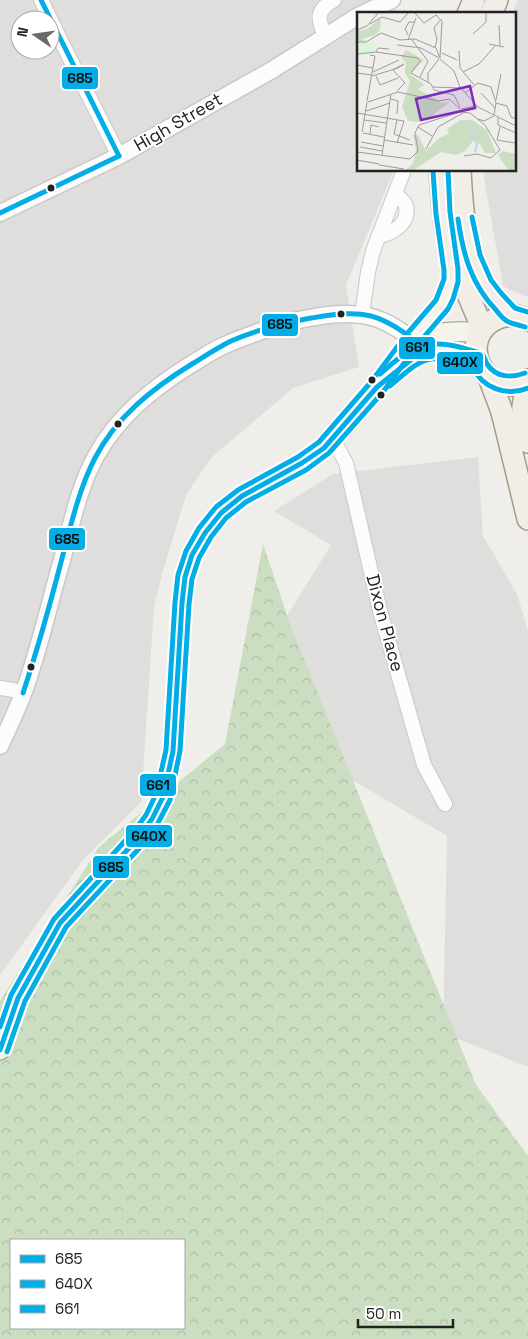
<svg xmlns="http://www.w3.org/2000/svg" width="528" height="1339" font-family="'Space Grotesk',sans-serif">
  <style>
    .residential { fill: #dfdedc; fill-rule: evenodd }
    .forest { fill: url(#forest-crowns); fill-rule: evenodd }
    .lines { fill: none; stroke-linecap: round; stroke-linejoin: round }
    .minor-casing { stroke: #c9c8c7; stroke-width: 16 }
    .tertiary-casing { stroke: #c9c8c7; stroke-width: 19 }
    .secondary-casing { stroke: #999a82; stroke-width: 21 }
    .primary-casing { stroke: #a79c86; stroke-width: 24 }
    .minor { stroke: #fdfcfc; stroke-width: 14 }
    .tertiary { stroke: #fdfcfc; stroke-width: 16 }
    .secondary { stroke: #f4f4ed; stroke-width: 19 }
    .primary { stroke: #f3ede7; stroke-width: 21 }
    .bus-1-casing { stroke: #fff; stroke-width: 9 }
    .bus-2-casing { stroke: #fff; stroke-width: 9 }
    .bus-3-casing { stroke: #fff; stroke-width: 9 }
    .bus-1 { stroke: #02aee5; stroke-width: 5 }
    .bus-2 { stroke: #02aee5; stroke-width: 5 }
    .bus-3 { stroke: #02aee5; stroke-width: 5 }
    .bus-dot { fill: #222; stroke: #fff; stroke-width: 2 }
    .labels { text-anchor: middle; stroke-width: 4; stroke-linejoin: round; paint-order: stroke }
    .street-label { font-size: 18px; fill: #222; stroke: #fff }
    .inset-river { fill: none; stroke: #bfdbe3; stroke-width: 2.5 }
    .inset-road { fill: none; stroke: #9e9c9b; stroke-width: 1 }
    .view { fill: #7b2cbf; fill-opacity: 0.15; stroke: #7b2cbf; stroke-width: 2.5 }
    .inset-edge { fill: none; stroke: #222; stroke-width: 2.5 }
    .line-badge { stroke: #fff; stroke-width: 2 }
    .pale-badge-label { font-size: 14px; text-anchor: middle; font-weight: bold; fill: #111 }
  </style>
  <defs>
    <pattern id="forest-crowns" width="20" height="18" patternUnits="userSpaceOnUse" patternTransform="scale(1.25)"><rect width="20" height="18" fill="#cbdec1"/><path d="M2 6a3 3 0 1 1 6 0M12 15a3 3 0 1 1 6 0" fill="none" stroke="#aebea6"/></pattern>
  </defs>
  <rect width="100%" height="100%" fill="#f0eeeb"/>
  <g class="residential">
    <path d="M 0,0 L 392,0 L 396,14 L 358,14 L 358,170 L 394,170 L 346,285 L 359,367 L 293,388 L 211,458 L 186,495 L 162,574 L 154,608 L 141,802 L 83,860 L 0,975 ZM 20,20 L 50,20 L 50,50 L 20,50 Z"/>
    <polygon points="518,0 528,0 528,296 526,297 503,286 484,178 483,170 514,170 514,14 512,14"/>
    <polygon points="478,457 483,536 517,594 528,631 528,1067 443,1033 447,836 332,768 287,616 331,545 274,511 333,474"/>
  </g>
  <path class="forest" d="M 263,544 L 291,627 L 476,1085 L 528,1156 L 528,1339 L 0,1339 L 0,1001 L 99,847 L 225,744 ZM 11,1240 L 184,1240 L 184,1328 L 11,1328 Z"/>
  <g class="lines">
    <g class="minor-casing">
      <g id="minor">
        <polyline points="41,0 61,41 119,156"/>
        <path d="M 325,36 C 318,20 315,10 334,0"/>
        <path d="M 378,237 C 392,233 410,224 406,206 C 405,201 399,197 395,194"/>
        <polyline points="362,315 368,272 373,251 404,170"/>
        <polyline points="333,439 346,463 380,611 424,765 445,804"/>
        <polyline points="0,688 13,690 23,693"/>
      </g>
    </g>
    <g class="tertiary-casing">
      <g id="tertiary">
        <polyline points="362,14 392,0"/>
        <polyline points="0,213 119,156 272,70 358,16"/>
        <path d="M 0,746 C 8,729 16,712 23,694 C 39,651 49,604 62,560 C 71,526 79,486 96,456 C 118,416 152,389 190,365 C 201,359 211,351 223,346 C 238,339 253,334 269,328 C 302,318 351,306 383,321 C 397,327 409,337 421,345"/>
      </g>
    </g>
    <g class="secondary-casing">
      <g id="secondary">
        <path d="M 412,339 C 435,332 457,330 480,333"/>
        <path d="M 395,372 C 404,364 417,353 429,351 C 445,349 463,356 477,360"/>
        <path d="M 0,1050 L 18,998 L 60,923 L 140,836 L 152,819 L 163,797 L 168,778 L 173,751 L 182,603 L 185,577 L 192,555 L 205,533 L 221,513 L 242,496 L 314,456 C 354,424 380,379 412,339 C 423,325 438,313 446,297 C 453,283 450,271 449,256"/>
      </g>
    </g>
    <g class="primary-casing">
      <g id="primary">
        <polyline points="468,14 474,0"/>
        <polyline points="491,14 497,0"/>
        <path d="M 440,170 C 442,191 442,214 447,235 C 456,268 469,298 483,329"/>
        <path d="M 460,170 C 462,210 465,259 490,292 C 497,301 504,308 511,315"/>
        <path d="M 528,320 C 518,315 508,314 498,318 C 454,336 483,403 528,380"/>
        <polyline points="489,377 501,409 504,420 528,519"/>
        <path d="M 528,386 C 520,407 522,421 528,442"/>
      </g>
    </g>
    <use href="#minor" class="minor"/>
    <use href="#tertiary" class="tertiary"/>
    <use href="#secondary" class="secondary"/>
    <use href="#primary" class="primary"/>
    <g class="bus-1-casing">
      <g id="bus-1">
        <polyline points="41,0 119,156"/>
        <polyline points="0,213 119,156"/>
        <path d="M 23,693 C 37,651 49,608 60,566 C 70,529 78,491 95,458 C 116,417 153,388 192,364 C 205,356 217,348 231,341 C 256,330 284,323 311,318 C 330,315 351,311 371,316 C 393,322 411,338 429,351"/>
        <polyline points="0,1050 18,998 60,923 140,836 152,819 163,797 173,751 182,603 185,577 192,555 205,533 221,513 242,496 302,463 324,448 377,387 412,359 429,351"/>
      </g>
    </g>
    <g class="bus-2-casing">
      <g id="bus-2">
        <path d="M 458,219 C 463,254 471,284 496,310 C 499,314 503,319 507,321 C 511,324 520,325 525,327"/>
        <path d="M 390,386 C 424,356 428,353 472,366 C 482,388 506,397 528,388"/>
        <polyline points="7,1052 25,1001 66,927 146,841 158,823 170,800 180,751 189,604 192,579 199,558 211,537 226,518 246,502 306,470 329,453 383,392 418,344 448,309 453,299 458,282 458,269 450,212 448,170"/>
      </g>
    </g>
    <g class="bus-3-casing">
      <g id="bus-3">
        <polyline points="472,217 480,255 491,280 501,293 515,308 528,312"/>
        <path d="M 380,374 C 409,349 423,337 463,348 C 469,350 477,351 482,354 C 485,357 485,361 487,364 C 496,378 512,378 525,373"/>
        <polyline points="0,1027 11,995 54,919 134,831 146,815 156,794 166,750 175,602 178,575 186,551 199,528 216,507 238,490 298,457 319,442 371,382 406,335 436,300 444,279 444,270 436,214 433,171"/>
      </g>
    </g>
    <use href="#bus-1" class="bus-1"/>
    <use href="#bus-2" class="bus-2"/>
    <use href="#bus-3" class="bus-3"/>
  </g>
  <g class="bus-dot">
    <circle cx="51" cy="188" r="4.5"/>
    <circle cx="341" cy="314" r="4.5"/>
    <circle cx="372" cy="380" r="4.5"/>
    <circle cx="381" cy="395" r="4.5"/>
    <circle cx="118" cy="424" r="4.5"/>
    <circle cx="31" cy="667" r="4.5"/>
  </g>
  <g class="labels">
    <g class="street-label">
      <text transform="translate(178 122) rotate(-30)" y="6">High Street</text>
      <text transform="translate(385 623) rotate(75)" y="6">Dixon Place</text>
    </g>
  </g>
  <g transform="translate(357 12)">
    <rect width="159" height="159" fill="#f0eeeb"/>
    <path d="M 24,6 L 23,18 L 18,23 L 5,27 L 8,29 L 0,29 L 1,19 L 10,17 ZM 49,38 L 67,48 L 53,62 L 68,73 L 61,77 L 85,91 L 93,90 L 71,107 L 60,110 L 51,109 L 45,95 L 53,69 L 48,61 L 49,51 L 44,45 ZM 103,108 L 115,108 L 130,118 L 139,141 L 128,141 L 122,131 L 116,129 L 107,140 L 99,143 L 84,140 L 57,158 L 49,158 L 56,151 L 59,138 L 56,123 L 61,123 L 69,139 L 82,126 L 92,122 L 90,117 ZM 146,139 L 159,142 L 159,158 L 151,158 L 141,143 Z" fill="#cbdec1"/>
    <path d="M 20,29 L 18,39 L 1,42 L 0,31 Z" fill="#daf5da"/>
    <path class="inset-river" d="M 113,109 L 120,132 L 118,140"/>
    <path class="inset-road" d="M 57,0 L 67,11 L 79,3 L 85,9 L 83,46M 13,12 L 25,5 L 43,10 L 52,0M 142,13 L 143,34M 0,18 L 10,14 L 22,0M 116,22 L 129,10 L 129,0M 51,23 L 48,17 L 52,10 L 58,10M 51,28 L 59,6M 55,28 L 71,49 L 63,65M 0,30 L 9,30 L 24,21 L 43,28 L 58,27 L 79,36 L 83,46M 132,32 L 147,35M 40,33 L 64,36 L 82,46M 78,36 L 80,27 L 77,16 L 84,7M 102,39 L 103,56 L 117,73M 19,40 L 21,36 L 32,37M 85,41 L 100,48M 0,42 L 19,40 L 61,46 L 63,49 L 54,61 L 74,72 L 77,78M 83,47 L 97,59 L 103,75M 0,53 L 16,56M 35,57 L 48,71 L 40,79M 16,60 L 42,48M 106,60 L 122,52 L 139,33M 0,61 L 15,63M 15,64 L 41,56 L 47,52 L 37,57M 19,64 L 23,73 L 41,66M 71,70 L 71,61 L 82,47M 76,75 L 103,76M 134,75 L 139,91 L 137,103M 104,76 L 120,94M 77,78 L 97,83 L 103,95M 108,81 L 121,71 L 134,75M 124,81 L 138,96M 34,87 L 41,89 L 40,102M 139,88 L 144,62M 10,89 L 18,44 L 13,43M 11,90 L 41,80 L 82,89 L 92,87 L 103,97M 139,91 L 150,94 L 154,105 L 159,107M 104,97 L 119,94 L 159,114M 9,99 L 33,91M 104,100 L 113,101 L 128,113 L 143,138 L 134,146 L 120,142 L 107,144M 0,101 L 47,109 L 40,131M 141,106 L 141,113 L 159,121M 121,107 L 127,109 L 137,104M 7,108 L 29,111M 40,108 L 37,122 L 53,128M 61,115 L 75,124M 143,115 L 140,128 L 158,131M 5,120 L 10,90M 6,121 L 27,125M 13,122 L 14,113 L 22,115M 27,128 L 56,133M 4,130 L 26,134M 3,135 L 25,139M 69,137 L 81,115 L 106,101M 0,140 L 53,147 L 61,139 L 58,121 L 62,113 L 103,100M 25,143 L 34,82M 0,148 L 22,152M 22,153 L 47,157"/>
    <path class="view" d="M 113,74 L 118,96 L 64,108 L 59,87 Z"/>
    <rect width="159" height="159" class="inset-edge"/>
  </g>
  <g class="line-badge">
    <rect x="61" y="66" width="38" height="24" rx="5" fill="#02aee5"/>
    <rect x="261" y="313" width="38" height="24" rx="5" fill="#02aee5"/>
    <rect x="398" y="336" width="38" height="24" rx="5" fill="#02aee5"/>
    <rect x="436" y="351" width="48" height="24" rx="5" fill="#02aee5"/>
    <rect x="48" y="527" width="38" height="24" rx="5" fill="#02aee5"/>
    <rect x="139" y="773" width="38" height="24" rx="5" fill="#02aee5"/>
    <rect x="125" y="824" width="48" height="24" rx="5" fill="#02aee5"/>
    <rect x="92" y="855" width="38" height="24" rx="5" fill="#02aee5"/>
  </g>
  <g class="pale-badge-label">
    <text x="80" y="83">685</text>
    <text x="280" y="329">685</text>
    <text x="417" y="352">661</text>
    <text x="460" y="367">640X</text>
    <text x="67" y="544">685</text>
    <text x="158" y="790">661</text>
    <text x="149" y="841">640X</text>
    <text x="111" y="872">685</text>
  </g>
  <rect x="10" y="1239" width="175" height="90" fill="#ffffff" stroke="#a7a7a7"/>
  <rect x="20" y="1255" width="25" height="8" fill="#02aee5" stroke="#a7a7a7"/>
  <text x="55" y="1264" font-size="15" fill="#222222">685</text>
  <rect x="20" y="1280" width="25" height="8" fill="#02aee5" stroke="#a7a7a7"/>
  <text x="55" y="1289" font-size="15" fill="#222222">640X</text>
  <rect x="20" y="1305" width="25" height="8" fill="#02aee5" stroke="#a7a7a7"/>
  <text x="55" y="1314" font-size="15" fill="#222222">661</text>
  <g transform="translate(35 35) rotate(283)"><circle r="24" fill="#ffffff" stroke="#a7a7a7"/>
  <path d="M0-4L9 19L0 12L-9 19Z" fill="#6a6968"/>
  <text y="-8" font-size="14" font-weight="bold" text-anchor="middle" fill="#222222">N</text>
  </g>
  <path d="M358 1319v8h95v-8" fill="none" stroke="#222222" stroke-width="2.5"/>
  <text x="366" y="1319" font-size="15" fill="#222222" stroke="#ffffff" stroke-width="4" paint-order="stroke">50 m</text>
</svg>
